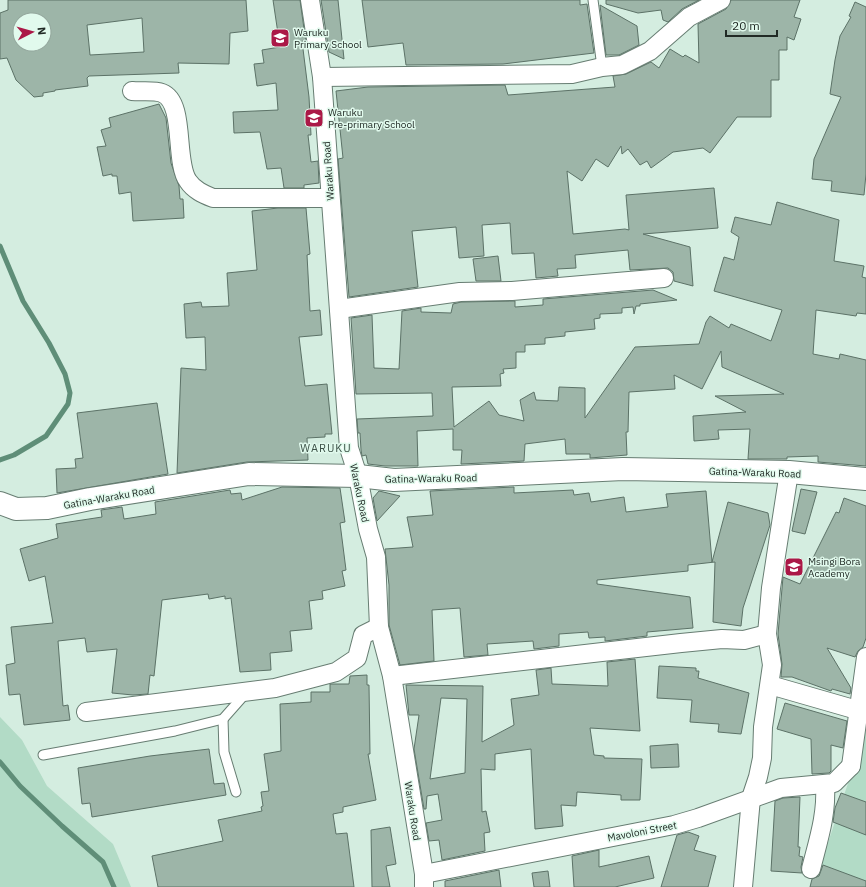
<svg xmlns="http://www.w3.org/2000/svg" width="866" height="887" font-family="'IBM Plex Sans',sans-serif">
  <style>
    .green { fill: #b2dbc6 }
    .lines { fill: none; stroke-linecap: round; stroke-linejoin: round }
    .stream { stroke: #5f8e78; stroke-width: 5 }
    .building { fill: #9db5a8; stroke: #5c7267; fill-rule: evenodd }
    .service-casing { stroke: #677d72; stroke-width: 11 }
    .minor-casing { stroke: #677d72; stroke-width: 20 }
    .tertiary-casing { stroke: #677d72; stroke-width: 24 }
    .service { stroke: #fff; stroke-width: 9 }
    .minor { stroke: #fff; stroke-width: 18 }
    .tertiary { stroke: #fff; stroke-width: 22 }
    .labels { text-anchor: middle; stroke-width: 3; stroke-linejoin: round; paint-order: stroke }
    .poi-label { font-size: 10px; fill: #212a25; stroke: #e1faed; text-anchor: start }
    .street-label { font-size: 10px; fill: #212a25; stroke: #e1faed }
    .neighbourhood-label { font-size: 11px; letter-spacing: 1px; fill: #3c5147; stroke: #e1faed }
  </style>
  <rect width="100%" height="100%" fill="#d4ede0"/>
  <g class="green">
    <polygon points="0,717 22,740 47,786 113,844 131,887 0,887"/>
    <polygon points="866,730 866,887 813,887"/>
  </g>
  <g class="lines">
    <g class="stream">
      <polyline points="0,246 23,301 49,343 65,374 70,393 68,404 46,436 14,455 0,460"/>
      <polyline points="0,762 20,786 62,826 103,862 114,887"/>
    </g>
  </g>
  <g class="building">
    <path d="M 8,0 L 246,0 L 248,31 L 230,33 L 229,64 L 178,63 L 179,73 L 89,76 L 87,78 L 88,86 L 55,90 L 55,91 L 43,93 L 43,96 L 34,97 L 16,80 L 7,58 L 0,59 L 0,13 L 8,10 ZM 142,18 L 144,52 L 90,55 L 87,25 ZM 20,20 L 44,20 L 44,44 L 20,44 Z"/>
    <polygon points="273,0 300,0 306,43 302,41 309,97 311,135 308,135 311,162 318,161 319,183 304,185 304,188 284,188 281,168 267,169 260,132 234,133 233,112 278,110 276,83 257,86 254,64 264,63 262,50 280,47"/>
    <polygon points="321,0 338,0 344,59 329,52"/>
    <polygon points="362,0 580,0 580,5 587,4 594,53 503,64 406,65 403,43 368,47"/>
    <polygon points="606,0 699,0 682,9 668,22 663,20 661,10 638,13 606,4"/>
    <polygon points="731,0 800,0 794,17 801,19 794,40 787,37 787,50 779,50 779,80 771,80 771,117 737,117 710,153 703,148 673,152 651,168 647,161 640,165 628,149 622,154 621,146 608,167 596,159 582,181 567,171 573,234 625,229 629,230 626,195 714,188 718,228 643,234 690,247 693,286 674,281 673,272 668,268 630,270 628,250 575,255 576,268 557,269 558,276 536,278 534,253 512,254 510,223 482,225 484,256 459,258 456,227 412,231 418,287 349,297 338,159 343,158 336,91 368,87 505,85 508,95 615,87 613,76 626,74 651,62 659,68 670,49 683,57 685,55 699,63 698,24 726,9"/>
    <polygon points="855,2 866,7 866,174 864,195 831,191 832,181 812,179 814,159 841,97 830,94 835,60 840,36 851,17 849,16"/>
    <polygon points="600,5 637,26 639,45 619,55 606,55"/>
    <polygon points="159,104 166,118 171,163 179,186 180,199 183,199 184,218 133,221 131,192 119,194 117,176 112,176 112,174 103,176 97,147 106,146 101,130 111,127 109,118"/>
    <polygon points="777,202 839,220 834,261 864,266 862,277 866,278 866,314 857,313 856,316 816,310 813,354 839,359 840,354 866,360 866,466 818,462 818,456 787,457 787,459 748,459 750,429 718,430 719,439 694,441 693,416 746,412 715,396 784,394 722,367 721,351 702,389 674,375 675,389 629,392 628,432 626,432 627,455 590,458 590,454 566,454 565,439 525,444 524,461 461,464 462,450 453,450 453,429 417,431 418,466 385,466 368,464 366,455 362,456 361,450 360,433 358,433 357,419 433,416 432,393 356,394 351,318 372,315 374,368 399,369 402,311 421,308 421,312 451,313 453,304 461,302 515,301 515,307 543,305 543,299 653,290 677,300 640,304 640,306 636,306 634,314 633,307 622,308 622,313 600,314 600,318 594,319 595,329 565,332 565,336 545,338 545,344 525,345 525,352 516,352 516,368 503,369 504,373 500,374 501,386 452,387 454,427 489,401 499,415 524,421 520,400 534,392 536,400 558,401 559,387 585,388 585,418 635,347 699,344 706,322 710,316 729,328 731,324 771,341 782,310 714,291 724,257 734,260 739,237 731,232 735,217 771,225"/>
    <polygon points="278,208 306,208 310,254 307,255 310,311 320,310 322,335 299,337 305,386 327,384 332,434 325,434 325,437 307,438 308,460 247,462 177,473 181,368 206,370 205,337 186,338 184,304 201,302 202,307 229,306 227,273 257,270 252,211"/>
    <polygon points="498,256 501,281 476,281 473,259"/>
    <polygon points="157,403 168,474 57,493 56,469 76,468 75,459 83,458 77,413"/>
    <polygon points="282,487 340,488 345,522 340,523 346,570 342,571 345,586 322,591 323,599 309,601 312,629 290,631 292,651 270,653 271,670 240,672 231,598 225,599 225,596 209,599 208,594 162,600 154,676 150,675 148,694 133,695 112,693 117,649 87,652 85,638 58,641 63,706 68,705 70,720 24,725 20,694 9,695 6,665 15,663 11,627 53,623 45,576 29,581 20,549 58,538 56,524 102,517 101,510 122,507 124,519 156,514 155,502 230,490 231,494 241,493 242,500"/>
    <polygon points="514,487 514,493 573,490 574,495 589,493 591,502 624,497 626,512 668,507 666,494 706,491 712,562 728,502 768,513 770,525 743,608 741,626 713,622 715,562 688,565 688,571 597,580 597,584 690,597 693,628 647,632 647,636 605,641 605,637 589,638 588,632 559,634 559,646 534,649 533,641 487,644 488,655 464,657 460,608 432,610 434,661 400,665 389,625 389,585 385,549 413,547 407,517 433,515 430,491"/>
    <polygon points="801,489 817,492 805,534 792,531"/>
    <polygon points="379,491 400,496 377,521 373,498"/>
    <polygon points="844,498 866,506 866,638 863,647 858,651 855,657 827,648 851,688 850,694 832,689 831,691 792,677 781,677 782,664 778,634 783,577 800,584 836,512 839,513"/>
    <path d="M 635,659 L 640,731 L 590,728 L 594,755 L 604,756 L 604,758 L 642,759 L 640,800 L 621,800 L 621,795 L 577,792 L 576,806 L 561,805 L 563,826 L 535,829 L 531,749 L 495,754 L 495,770 L 481,769 L 482,812 L 486,811 L 490,832 L 484,833 L 485,851 L 442,860 L 439,840 L 429,841 L 426,823 L 442,820 L 438,794 L 427,796 L 426,809 L 424,809 L 414,749 L 419,715 L 409,715 L 406,685 L 483,686 L 482,742 L 514,725 L 511,699 L 539,695 L 536,670 L 551,668 L 552,684 L 608,686 L 607,662 ZM 441,698 L 467,699 L 465,773 L 430,779 Z"/>
    <polygon points="659,666 696,668 696,671 699,671 698,678 749,693 741,734 718,732 719,724 690,722 692,700 657,698"/>
    <polygon points="367,675 367,685 369,685 370,754 368,754 376,800 343,807 343,812 333,814 336,834 347,833 354,887 158,887 152,856 223,841 218,820 262,811 261,807 263,806 261,792 269,791 264,754 281,751 280,704 311,702 311,692 330,692 330,684 349,684 350,676"/>
    <polygon points="785,703 847,721 843,748 831,745 831,771 829,773 812,774 811,739 777,729"/>
    <polygon points="678,744 679,767 651,768 650,746"/>
    <polygon points="209,749 214,784 224,783 226,795 92,817 90,803 82,804 78,768 150,756"/>
    <polygon points="841,793 866,802 866,835 833,822 835,808"/>
    <polygon points="800,797 798,847 800,847 799,856 803,857 801,867 802,873 771,871 775,801 783,798"/>
    <polygon points="390,827 396,864 386,866 390,887 372,887 371,830"/>
    <polygon points="688,832 699,836 694,850 716,856 708,887 661,887 677,835"/>
    <polygon points="599,850 599,867 649,856 654,878 615,887 574,887 572,856"/>
    <polygon points="823,865 866,881 866,887 810,887 812,879 819,876"/>
    <polygon points="499,870 501,887 445,887 445,881"/>
    <polygon points="548,871 550,887 534,887 532,873"/>
  </g>
  <g class="lines">
    <g class="service-casing">
      <g id="service">
        <polyline points="593,0 602,67"/>
        <polyline points="223,719 224,752 236,792"/>
        <polyline points="43,755 175,731 223,719 246,693"/>
      </g>
    </g>
    <g class="minor-casing">
      <g id="minor">
        <polyline points="310,0 322,77 349,448 358,476 368,529 376,557 379,627 392,676 424,874 424,887"/>
        <polyline points="322,77 572,74 602,67 622,65 650,51 689,17 721,0"/>
        <path d="M 132,91 C 141,92 154,90 162,93 C 186,102 174,162 188,181 C 194,190 203,194 213,198 L 330,198"/>
        <polyline points="339,309 460,292 512,291 664,278"/>
        <polyline points="392,676 681,643 722,639 744,640 767,634"/>
        <polyline points="770,685 857,710"/>
        <polyline points="86,712 275,688 336,672 357,658 363,635 379,627"/>
        <polyline points="851,766 866,657"/>
        <path d="M 811,869 C 818,841 827,815 825,785"/>
        <polyline points="424,874 674,825 698,818 781,788 834,783 851,766"/>
        <polyline points="743,887 751,798 758,777 762,758 763,727 772,665 767,634 771,588 789,472"/>
      </g>
    </g>
    <g class="tertiary-casing">
      <polyline id="tertiary" points="0,503 16,509 47,508 90,499 249,474 358,476 394,480 623,469 789,472 866,479"/>
    </g>
    <use href="#service" class="service"/>
    <use href="#minor" class="minor"/>
    <use href="#tertiary" class="tertiary"/>
  </g>
  <defs>
    <g id="school-square" transform="scale(1)"><rect x="-9" y="-9" width="18" height="18" rx="4" fill="#ab1847" stroke="#e1faed"/><path d="M0-5L7-2L0 1L-7-2ZM-4 1L0 2.5L4 1V4Q0 6-4 4Z" fill="#fff"/></g>
  </defs>
  <g fill-rule="evenodd">
    <use href="#school-square" x="280" y="38"/>
    <use href="#school-square" x="314" y="118"/>
    <use href="#school-square" x="794" y="567"/>
  </g>
  <g class="labels">
    <g class="poi-label">
      <text x="294" y="36">Waruku<tspan x="294" dy="12">Primary School</tspan></text>
      <text x="328" y="116">Waruku<tspan x="328" dy="12">Pre-primary School</tspan></text>
      <text x="808" y="565">Msingi Bora<tspan x="808" dy="12">Academy</tspan></text>
    </g>
    <g class="street-label">
      <text transform="translate(328 171) rotate(-94)" y="4">Waraku Road</text>
      <text transform="translate(755 472) rotate(2)" y="4">Gatina-Waraku Road</text>
      <text transform="translate(431 478) rotate(-1)" y="4">Gatina-Waraku Road</text>
      <text transform="translate(360 493) rotate(78)" y="4">Waraku Road</text>
      <text transform="translate(109 497) rotate(-10)" y="4">Gatina-Waraku Road</text>
      <text transform="translate(413 811) rotate(81)" y="4">Waraku Road</text>
      <text transform="translate(642 831) rotate(-11)" y="4">Mavoloni Street</text>
    </g>
    <g class="neighbourhood-label">
      <text x="326" y="452">WARUKU</text>
    </g>
  </g>
  <g transform="translate(32 32) rotate(84)"><circle r="19" fill="#e1faed" stroke="#94a79d"/>
  <path d="M0-3L7 15L0 10L-7 15Z" fill="#ab1847"/>
  <text y="-6" font-size="11" font-weight="bold" text-anchor="middle" fill="#212a25">N</text>
  </g>
  <path d="M726 30v6h51v-6" fill="none" stroke="#212a25" stroke-width="2"/>
  <text x="732" y="30" font-size="12" fill="#212a25" stroke="#e1faed" stroke-width="3" paint-order="stroke">20 m</text>
</svg>
